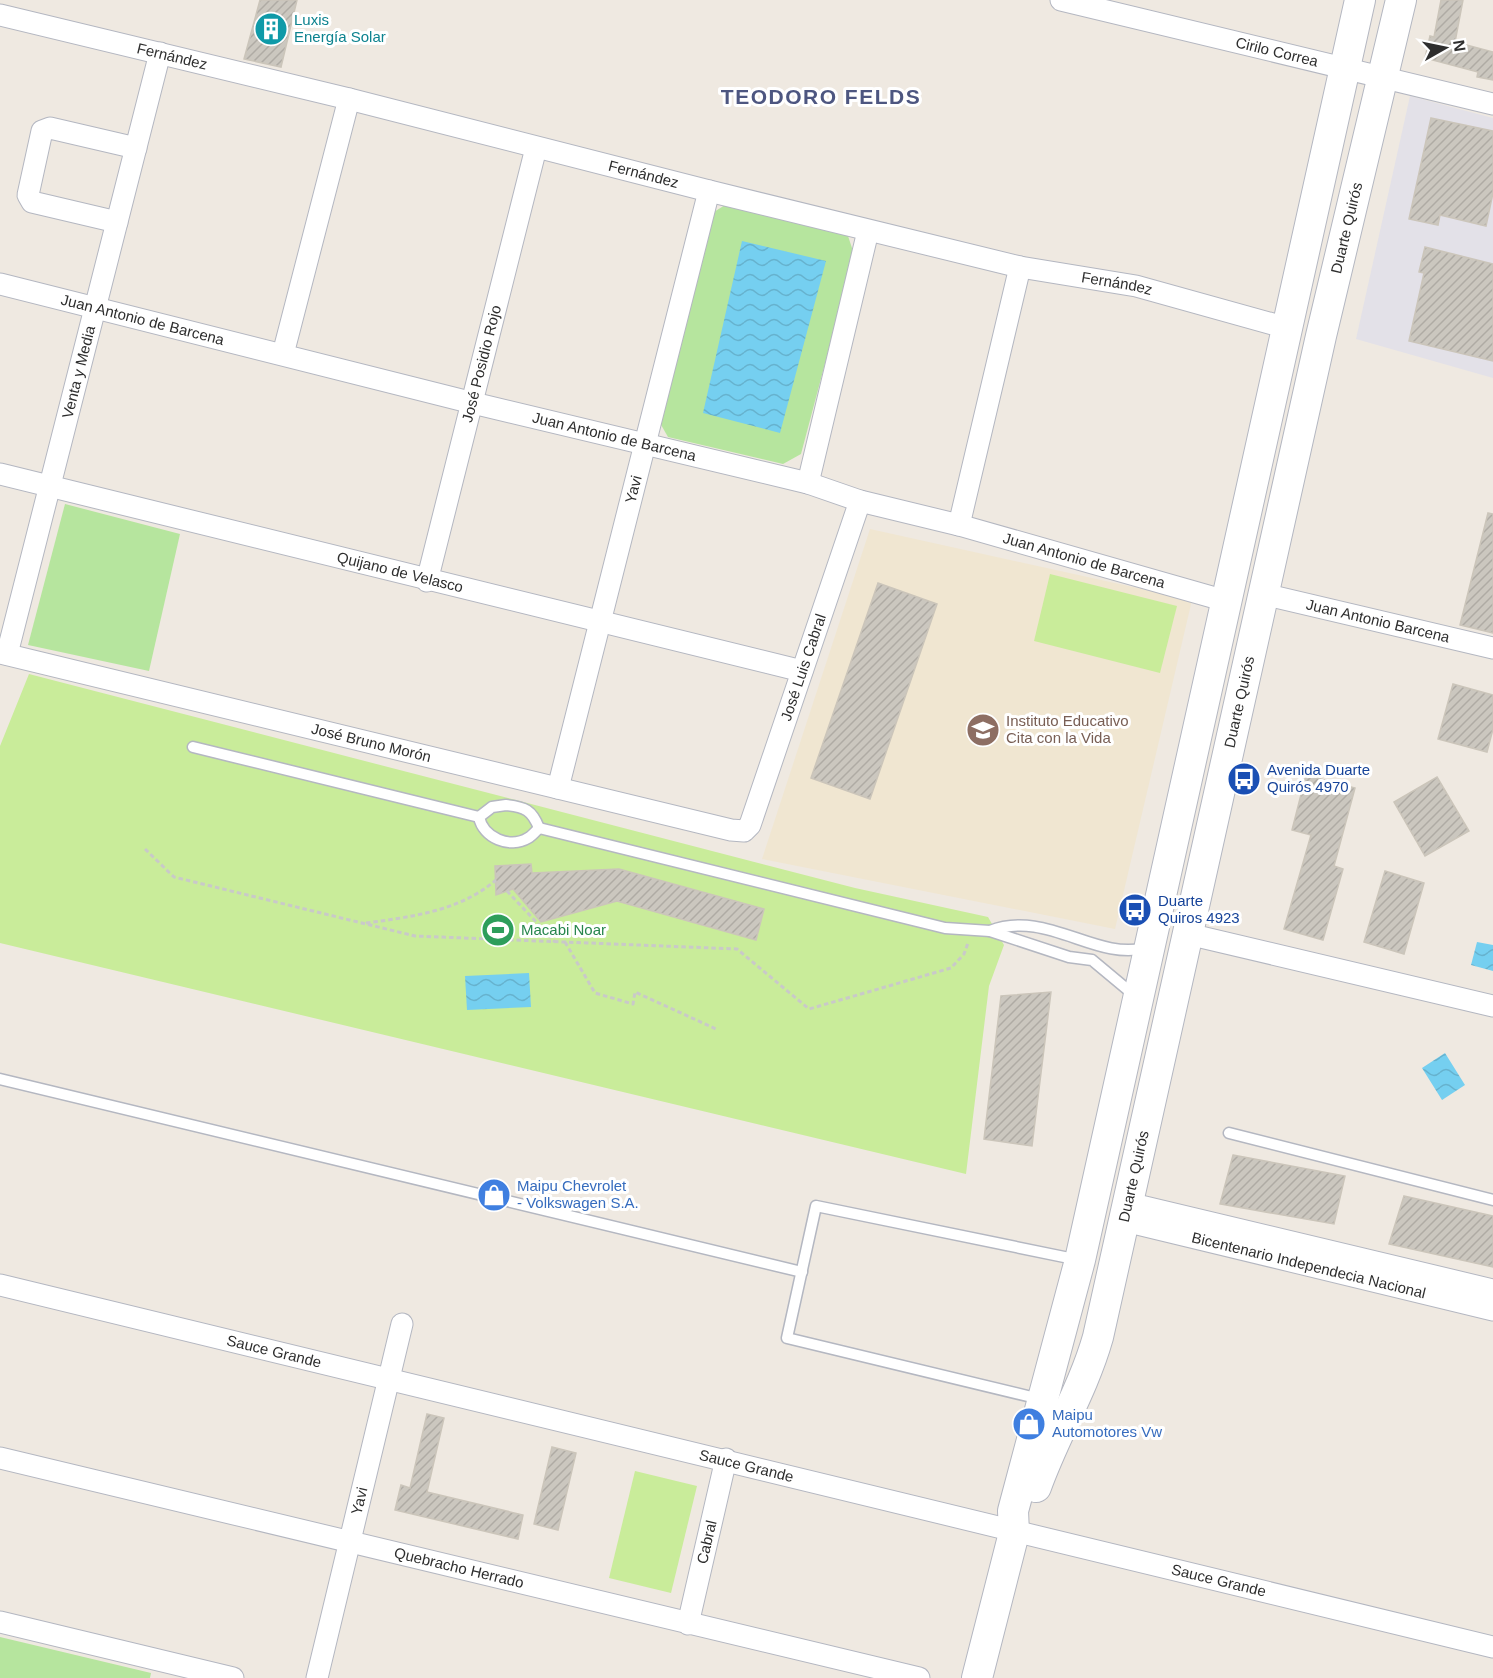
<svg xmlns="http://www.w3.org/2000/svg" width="1493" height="1678" font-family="Arial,sans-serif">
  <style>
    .industrial { fill: #e3e1e8 }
    .education { fill: #f0e6d1 }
    .park { fill: #b6e59e }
    .pitch { fill: #c9ec9a }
    .water { fill: url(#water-waves) }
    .building { fill: url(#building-hatch); stroke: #cbc5ba; stroke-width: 1.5 }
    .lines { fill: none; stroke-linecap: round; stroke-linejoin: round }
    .lane-casing { stroke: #b4b7c1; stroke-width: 13 }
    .street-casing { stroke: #b4b7c1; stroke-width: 23 }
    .secondary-casing { stroke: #b4b7c1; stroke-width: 32 }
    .path { stroke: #c9c9c9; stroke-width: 3; stroke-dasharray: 4.5 3; stroke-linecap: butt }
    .lane { stroke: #fff; stroke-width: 10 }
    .street { stroke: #fff; stroke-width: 21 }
    .secondary { stroke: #fff; stroke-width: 30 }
    .labels { text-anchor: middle; stroke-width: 6; stroke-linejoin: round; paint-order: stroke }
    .culture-label { font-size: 15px; fill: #0d838f; stroke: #fff; text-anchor: start }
    .street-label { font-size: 15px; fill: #2e2e2e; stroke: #fff }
    .education-label { font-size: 15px; fill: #785e54; stroke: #fff; text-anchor: start }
    .transit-label { font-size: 15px; fill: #164399; stroke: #fff; text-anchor: start }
    .leisure-label { font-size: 15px; fill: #27864d; stroke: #fff; text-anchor: start }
    .shop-label { font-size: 15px; fill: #366cbe; stroke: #fff; text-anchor: start }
    .district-label { font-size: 21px; font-weight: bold; letter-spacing: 1.5px; fill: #4d5680; stroke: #fff }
  </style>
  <defs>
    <pattern id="water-waves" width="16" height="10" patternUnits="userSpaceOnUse" patternTransform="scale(1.5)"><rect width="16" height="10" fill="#75cff0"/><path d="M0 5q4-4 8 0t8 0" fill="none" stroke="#66b2ce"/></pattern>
    <pattern id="building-hatch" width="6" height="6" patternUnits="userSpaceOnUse" patternTransform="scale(1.5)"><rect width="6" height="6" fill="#cbc7bf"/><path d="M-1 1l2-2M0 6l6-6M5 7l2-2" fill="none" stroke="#afaba4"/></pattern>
  </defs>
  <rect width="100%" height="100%" fill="#efe9e1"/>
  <polygon class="industrial" points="1410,96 1493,118 1493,378 1356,339"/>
  <polygon class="education" points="870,529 1192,600 1115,929 762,859"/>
  <g class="park">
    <polygon points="725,205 847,233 854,254 801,454 783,464 668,437 660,423 714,212"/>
    <polygon points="65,504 180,534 149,671 28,645"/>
    <polygon points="0,1637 151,1673 150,1678 0,1678"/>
  </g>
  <g class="pitch">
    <polygon points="1050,574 1177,606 1160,673 1034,641"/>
    <polygon points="29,674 855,888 988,917 1004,945 989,986 966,1174 0,943 0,746"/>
    <polygon points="635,1471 697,1486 671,1593 609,1578"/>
  </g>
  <g class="water">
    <polygon points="742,241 826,261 780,433 703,413"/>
    <polygon points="1477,942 1493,945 1493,971 1471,965"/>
    <polygon points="529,973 531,1007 467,1010 465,976"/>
    <polygon points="1445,1053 1465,1085 1442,1100 1422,1068"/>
  </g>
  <g class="building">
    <polygon points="260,0 297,0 281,67 244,59"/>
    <polygon points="1441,0 1463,0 1455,42 1493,52 1493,80 1477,77 1478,72 1425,58 1430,36 1434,37"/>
    <polygon points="1431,118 1493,131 1493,193 1486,226 1440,215 1438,225 1409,219"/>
    <polygon points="1425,247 1493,264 1493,361 1409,341 1424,273 1419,272"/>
    <polygon points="1488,513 1493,514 1493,633 1460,625"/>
    <polygon points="878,583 937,604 870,799 811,778"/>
    <polygon points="1453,684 1493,695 1493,729 1487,752 1438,739"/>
    <polygon points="1306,775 1355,788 1334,866 1343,869 1323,940 1284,929 1311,835 1292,830"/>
    <polygon points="1437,777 1469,831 1425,856 1394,802"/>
    <polygon points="531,864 532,873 619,869 764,909 756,940 617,901 541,922 513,889 496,895 495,866"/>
    <polygon points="1385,871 1424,883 1404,954 1364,942"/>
    <polygon points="1051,992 1032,1146 984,1139 1001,996"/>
    <polygon points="1233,1155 1345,1176 1334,1224 1220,1204"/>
    <polygon points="1404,1196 1493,1216 1493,1267 1389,1244"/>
    <polygon points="427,1414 444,1418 427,1492 523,1515 518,1539 395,1510 401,1485 410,1488"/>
    <polygon points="552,1447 576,1453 558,1530 534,1524"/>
  </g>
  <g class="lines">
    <g class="lane-casing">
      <g id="lane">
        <polyline points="193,747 479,817"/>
        <path d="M 506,805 C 525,807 532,810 539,828 C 536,831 532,836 528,838 C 510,849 483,838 479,817 L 492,807 Z"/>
        <polyline points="539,828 945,928 990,931 1069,957 1092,960 1134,995"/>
        <path d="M 990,931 C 1046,909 1096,961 1145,948"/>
        <polyline points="0,1079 802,1272"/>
        <polyline points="1229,1133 1493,1200"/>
        <polyline points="1040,1399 787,1338 816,1206 1079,1260"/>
      </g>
    </g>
    <g class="street-casing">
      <g id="street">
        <path id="s1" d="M 1061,0 L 1493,104"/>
        <path id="s2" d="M 0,15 L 349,99 L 709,191 L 1020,267 L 1136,286 L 1287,328"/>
        <polyline points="117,222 32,202 28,195 42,131 50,128 136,148"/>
        <path id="s3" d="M 0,284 L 473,403 L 808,483 L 860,501 L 959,525 L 1226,601"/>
        <polyline points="283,354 349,99"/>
        <path id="s4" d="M 0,474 L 802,671"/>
        <polyline points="808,483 868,231"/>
        <polyline points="959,525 1020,267"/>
        <path id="s5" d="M 427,581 L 536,148"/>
        <path id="s6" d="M 1263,594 L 1493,648"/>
        <path id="s7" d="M 0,653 L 731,830 L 744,831 L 750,825 L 860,501"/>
        <path id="s8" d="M 7,654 L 160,53"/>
        <path id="s9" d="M 558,788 L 709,191"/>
        <polyline points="1188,934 1493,1006"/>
        <polyline points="1128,1203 1493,1290"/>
        <path id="s10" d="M 1125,1221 L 1493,1310"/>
        <path id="s11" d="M 0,1285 L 1493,1647"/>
        <path id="s12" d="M 0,1458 L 919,1678"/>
        <polyline points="0,1622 233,1678"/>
        <path id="s13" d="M 688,1624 L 726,1459"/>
        <path id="s14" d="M 317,1678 L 402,1324"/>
      </g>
    </g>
    <g class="secondary-casing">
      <g id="secondary">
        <path id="s15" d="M 1036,1487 C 1054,1436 1083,1390 1098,1337 L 1321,336 L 1401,0"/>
        <polyline points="977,1678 1014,1533 1013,1511 1080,1260 1360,0"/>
      </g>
    </g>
    <g class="path">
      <polyline points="145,849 174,877 415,936 737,949 809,1009 951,968 964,954 968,943"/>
      <polyline points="507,891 555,942"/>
      <path d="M 366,923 C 411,917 460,911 496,880"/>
      <polyline points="565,942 595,993 633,1004 635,992 716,1029"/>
    </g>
    <use href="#lane" class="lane"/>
    <use href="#street" class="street"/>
    <use href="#secondary" class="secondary"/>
  </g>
  <defs>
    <g id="building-disc" transform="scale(1.725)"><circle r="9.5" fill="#0f9aa8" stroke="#fff"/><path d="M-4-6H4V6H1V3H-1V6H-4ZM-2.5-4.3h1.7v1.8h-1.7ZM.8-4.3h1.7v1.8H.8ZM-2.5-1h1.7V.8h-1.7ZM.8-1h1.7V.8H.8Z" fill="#fff"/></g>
    <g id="school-disc" transform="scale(1.725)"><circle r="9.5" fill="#8d6e63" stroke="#fff"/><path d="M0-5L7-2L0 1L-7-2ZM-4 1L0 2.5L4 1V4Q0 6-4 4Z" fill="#fff"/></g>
    <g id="bus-disc" transform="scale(1.725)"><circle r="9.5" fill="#1a4fb4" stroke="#fff"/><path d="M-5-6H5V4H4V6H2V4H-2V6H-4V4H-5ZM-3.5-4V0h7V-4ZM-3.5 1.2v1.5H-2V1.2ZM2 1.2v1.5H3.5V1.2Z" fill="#fff"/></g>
    <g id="stadium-disc" transform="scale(1.725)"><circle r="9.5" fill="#2e9e5b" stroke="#fff"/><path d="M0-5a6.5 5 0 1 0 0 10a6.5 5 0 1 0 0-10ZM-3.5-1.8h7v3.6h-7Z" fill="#fff"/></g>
    <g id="shop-disc" transform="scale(1.725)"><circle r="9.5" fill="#3f7fe0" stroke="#fff"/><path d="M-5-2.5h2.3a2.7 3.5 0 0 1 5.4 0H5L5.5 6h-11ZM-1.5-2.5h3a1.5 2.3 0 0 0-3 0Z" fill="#fff"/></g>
  </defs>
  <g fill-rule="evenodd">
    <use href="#building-disc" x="271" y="29"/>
    <use href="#school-disc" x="983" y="730"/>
    <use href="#bus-disc" x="1244" y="779"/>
    <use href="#bus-disc" x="1135" y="910"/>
    <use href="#stadium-disc" x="498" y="930"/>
    <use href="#shop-disc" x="494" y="1195"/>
    <use href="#shop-disc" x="1029" y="1424"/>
  </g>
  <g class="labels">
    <g class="culture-label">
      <text x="294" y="25">Luxis<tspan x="294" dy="17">Energía Solar</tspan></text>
    </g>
    <g class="street-label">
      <text dy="5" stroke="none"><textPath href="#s1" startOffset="222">Cirilo Correa</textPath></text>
      <text dy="5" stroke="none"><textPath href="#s2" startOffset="177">Fernández</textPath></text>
      <text dy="5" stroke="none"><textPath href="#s2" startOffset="663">Fernández</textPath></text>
      <text dy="5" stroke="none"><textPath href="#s15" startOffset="1299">Duarte Quirós</textPath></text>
      <text dy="5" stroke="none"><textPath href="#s2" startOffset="1149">Fernández</textPath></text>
      <text dy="5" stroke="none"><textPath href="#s3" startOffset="147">Juan Antonio de Barcena</textPath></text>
      <text dy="5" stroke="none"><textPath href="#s5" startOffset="224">José Posidio Rojo</textPath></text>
      <text dy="5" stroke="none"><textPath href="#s8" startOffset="291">Venta y Media</textPath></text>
      <text dy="5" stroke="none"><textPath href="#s3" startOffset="633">Juan Antonio de Barcena</textPath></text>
      <text dy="5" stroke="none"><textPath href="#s9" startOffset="308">Yavi</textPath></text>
      <text dy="5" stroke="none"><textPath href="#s3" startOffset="1119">Juan Antonio de Barcena</textPath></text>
      <text dy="5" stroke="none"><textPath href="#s4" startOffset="412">Quijano de Velasco</textPath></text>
      <text dy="5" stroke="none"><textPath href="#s6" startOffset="118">Juan Antonio Barcena</textPath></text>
      <text dy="5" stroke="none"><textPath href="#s7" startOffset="940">José Luis Cabral</textPath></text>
      <text dy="5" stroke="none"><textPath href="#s15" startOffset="813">Duarte Quirós</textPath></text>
      <text dy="5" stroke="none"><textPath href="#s7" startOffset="382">José Bruno Morón</textPath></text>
      <text dy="5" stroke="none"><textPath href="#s15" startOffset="327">Duarte Quirós</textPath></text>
      <text dy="5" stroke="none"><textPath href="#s10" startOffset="189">Bicentenario Independecia Nacional</textPath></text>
      <text dy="5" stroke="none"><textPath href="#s11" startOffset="282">Sauce Grande</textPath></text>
      <text dy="5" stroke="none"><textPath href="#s11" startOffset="768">Sauce Grande</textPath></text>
      <text dy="5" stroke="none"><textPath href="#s14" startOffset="182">Yavi</textPath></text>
      <text dy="5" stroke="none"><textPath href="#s13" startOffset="84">Cabral</textPath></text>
      <text dy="5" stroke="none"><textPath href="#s12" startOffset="472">Quebracho Herrado</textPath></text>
      <text dy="5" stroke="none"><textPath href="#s11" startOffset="1254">Sauce Grande</textPath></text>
    </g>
    <g class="education-label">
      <text x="1006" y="726">Instituto Educativo<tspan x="1006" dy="17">Cita con la Vida</tspan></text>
    </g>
    <g class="transit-label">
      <text x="1267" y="775">Avenida Duarte<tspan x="1267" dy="17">Quirós 4970</tspan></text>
      <text x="1158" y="906">Duarte<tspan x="1158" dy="17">Quiros 4923</tspan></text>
    </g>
    <g class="leisure-label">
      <text x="521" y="935">Macabi Noar</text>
    </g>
    <g class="shop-label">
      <text x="517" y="1191">Maipu Chevrolet<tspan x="517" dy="17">- Volkswagen S.A.</tspan></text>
      <text x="1052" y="1420">Maipu<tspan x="1052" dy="17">Automotores Vw</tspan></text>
    </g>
    <g class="district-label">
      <text x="821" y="104">TEODORO FELDS</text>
    </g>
  </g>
  <g transform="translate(1445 48) rotate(81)" stroke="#ffffff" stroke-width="4.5" paint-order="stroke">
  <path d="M0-4.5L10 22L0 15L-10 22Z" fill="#2e2e2e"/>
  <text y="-9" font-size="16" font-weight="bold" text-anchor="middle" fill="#2e2e2e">N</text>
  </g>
</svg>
